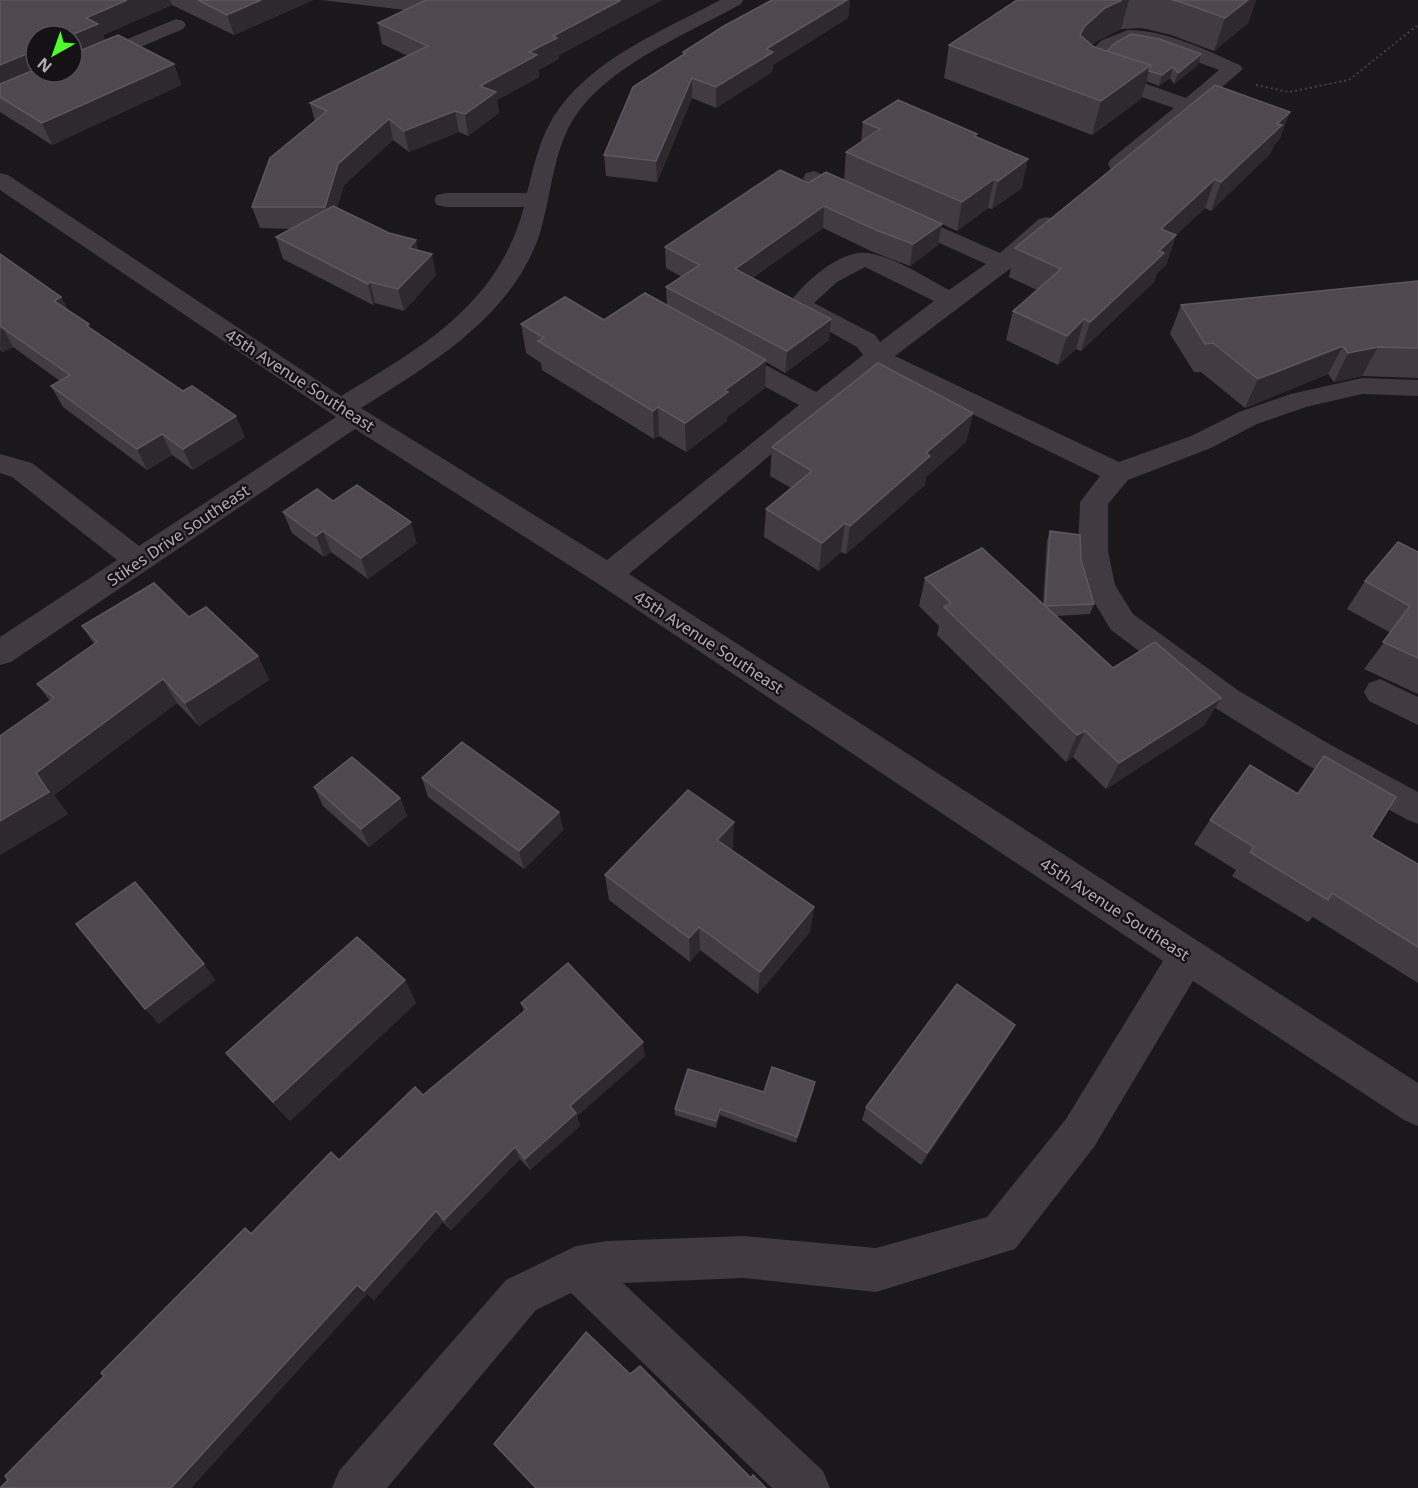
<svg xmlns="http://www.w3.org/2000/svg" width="1418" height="1488" font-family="'Noto Sans',sans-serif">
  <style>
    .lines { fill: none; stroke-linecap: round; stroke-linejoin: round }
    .path { stroke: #463e46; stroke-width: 2; stroke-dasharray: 2 3; stroke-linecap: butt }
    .minor { fill: #413a41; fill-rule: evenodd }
    .wall { fill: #423c41; fill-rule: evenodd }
    .shaded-wall { fill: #2d292c }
    .building { fill: #4f484e; stroke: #5f575f; stroke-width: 1.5 }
    .labels { text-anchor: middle; stroke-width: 4.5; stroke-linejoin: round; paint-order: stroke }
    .street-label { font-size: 16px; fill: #b8a9bb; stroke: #151215 }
  </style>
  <rect width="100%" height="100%" fill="#1a181a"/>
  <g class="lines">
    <polyline class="path" points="1256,85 1289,92 1349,80 1418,25"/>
    <g class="minor">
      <path d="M 720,0 L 743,0 L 741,4 C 689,33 614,63 578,112 C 553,147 552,193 540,233 C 513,316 430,365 361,408 L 607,560 L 799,405 L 718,361 L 714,355 L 718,349 L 727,347 L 736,349 L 816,392 L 863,355 L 857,347 L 791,310 L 788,305 C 802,284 840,249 868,253 C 896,257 924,277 949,290 L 986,264 L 806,183 L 803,178 L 806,173 L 814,171 L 1000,253 L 1039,219 L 1047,217 L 1055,219 L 1058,224 L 1055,229 L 1011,268 L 895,356 L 1119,462 L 1191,436 L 1239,412 L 1291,394 L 1362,378 L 1418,380 L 1418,396 L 1362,394 L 1306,407 L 1257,424 L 1211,448 L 1128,480 L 1108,504 L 1108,551 L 1115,585 L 1133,614 L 1239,691 L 1331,745 L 1418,792 L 1418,824 L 1406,819 L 1307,765 L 1217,709 L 1111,630 L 1085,587 L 1078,551 L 1080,502 L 1100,476 L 879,369 L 799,431 L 629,574 L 1418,1083 L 1418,1126 L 1404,1120 L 1193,981 L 1094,1147 L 1015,1249 L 876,1292 L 744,1278 L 623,1283 L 823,1471 L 830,1488 L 772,1488 L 571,1293 L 536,1310 L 387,1488 L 332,1488 L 339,1471 L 506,1280 L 576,1246 L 607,1241 L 744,1236 L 876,1248 L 987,1217 L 1066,1119 L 1163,961 L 597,583 L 355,429 L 11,662 L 0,665 L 0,637 L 117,560 L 12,477 L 0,473 L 0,454 L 32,463 L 139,546 L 336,417 L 0,190 L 0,173 L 8,175 L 341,396 C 422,347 498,305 524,207 L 445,207 L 437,205 L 434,200 L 437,195 L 445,193 L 527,193 C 533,169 538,145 550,123 C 585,61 661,32 720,0 ZM 865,267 L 934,301 L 880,342 L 875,335 L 814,303 L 837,282 Z"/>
      <polygon points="176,19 183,21 186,25 183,29 79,73 72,75 64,72 72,72 72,62"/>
      <path d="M 1128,30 C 1166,30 1206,50 1240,65 L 1243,69 L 1127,169 L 1119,171 L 1111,169 L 1108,164 L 1111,159 L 1174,108 L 1086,78 L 1074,67 L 1102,40 ZM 1128,42 L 1157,47 L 1219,70 L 1186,98 L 1096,66 L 1111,52 Z"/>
      <polygon points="1380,679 1418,697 1418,725 1369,701 1364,692 1369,683"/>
    </g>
  </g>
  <g class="wall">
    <path d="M 0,0 L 313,0 L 234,35 L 172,5 L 103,35 L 105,40 L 174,64 L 181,85 L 52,145 L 0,112 ZM 36,36 L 72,36 L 72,72 L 36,72 Z"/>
    <polygon points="321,0 662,0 559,55 559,59 538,70 539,77 497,100 499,113 468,136 459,132 409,152 393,140 344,185 337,208 419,251 436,275 404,311 375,303 373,305 283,259 276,237 292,229 260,228 252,207 315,121 310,103 408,56 382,44 378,23 405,10"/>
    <polygon points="772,0 850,0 848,18 773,65 772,72 716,108 692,98 657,182 606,176 604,155 683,55 683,52"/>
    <polygon points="1017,0 1256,0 1248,23 1214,51 1171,35 1142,28 1121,29 1097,41 1092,45 1107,51 1198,65 1174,84 1170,78 1159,86 1146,81 1141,99 1092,135 944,78 949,45"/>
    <polygon points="1290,112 1279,140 1274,145 1270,154 1211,211 1205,208 1176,235 1166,265 1157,273 1154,282 1081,351 1076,349 1058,365 1006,340 1013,311 1037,290 1009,277 1015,248"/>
    <polygon points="863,122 977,134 976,137 1022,188 992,209 988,208 957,231 942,224 938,245 910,266 873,252 823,228 752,278 829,340 785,373 766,362 765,388 727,417 727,421 686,452 659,436 654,439 542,370 541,363 526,353 521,324 604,320 667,305 666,287 682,277 666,268 665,247 808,183 844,180 846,152 861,142"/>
    <polygon points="0,254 61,297 68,310 91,328 245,437 193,470 172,455 147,470 63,407 51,386 60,381 13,347 3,352 0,349"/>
    <polygon points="1418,281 1418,378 1362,376 1334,382 1328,374 1245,408 1201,372 1194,372 1170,334 1181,305"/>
    <polygon points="973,413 966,442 926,477 925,485 846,554 841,552 819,571 764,537 766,509 791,488 770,476 772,447"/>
    <polygon points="333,501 417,543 368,579 331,552 324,557 292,533 283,512"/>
    <polygon points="1050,531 1081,560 1094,604 1090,614 1056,616 1113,668 1205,725 1106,789 1073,757 1066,762 937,635 939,626 919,606 925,578 1043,603 1047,541"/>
    <polygon points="1418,552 1418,694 1364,669 1391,633 1347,609 1365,581"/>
    <polygon points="189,617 258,656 269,680 199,726 177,703 54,795 68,814 0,855 50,701 37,684 94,644 82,626"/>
    <polygon points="1324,756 1371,837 1418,864 1418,983 1313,917 1308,922 1232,876 1236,870 1194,844 1210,820 1297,793"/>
    <polygon points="422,778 559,812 563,830 524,869 428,797"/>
    <polygon points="314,787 400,798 407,816 369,847 323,806"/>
    <polygon points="733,848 731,850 814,907 810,932 758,994 700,950 690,962 609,900 605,875"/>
    <polygon points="405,980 416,1003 290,1121 226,1053"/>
    <polygon points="521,1003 645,1056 577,1116 580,1126 530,1170 520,1159 451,1230 443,1222 374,1300 367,1294 191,1488 0,1488 104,1376 245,1228 252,1233 339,1160 423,1095 524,1012"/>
    <polygon points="1007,1039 921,1165 862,1120 866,1107"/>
    <polygon points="814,1089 796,1143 720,1115 716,1128 675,1115 675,1109 764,1092"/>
  </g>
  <g class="shaded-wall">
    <polygon points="127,0 170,0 172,5 103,35 107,45 72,60 72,36 69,36 86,18"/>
    <polygon points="261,0 313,0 234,35 227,15"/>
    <polygon points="621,0 662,0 559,55 559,59 538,70 539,77 497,100 499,113 468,136 465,114 480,86 553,36"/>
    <polygon points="847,0 850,0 848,18 773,65 772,72 716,108 716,87 766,49"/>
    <polygon points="1122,0 1129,0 1121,29 1097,41 1077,59 1080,35 1085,26 1105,8"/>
    <polygon points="1248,0 1256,0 1248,23 1214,51 1225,18"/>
    <polygon points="36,50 36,72 0,91 0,65"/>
    <polygon points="1201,54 1198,65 1174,84 1178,73"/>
    <polygon points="174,64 181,85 52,145 42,123"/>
    <polygon points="1151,65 1141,99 1092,135 1101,101"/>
    <polygon points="1173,67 1170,78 1159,86 1162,75"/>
    <polygon points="692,78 692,98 657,182 656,161"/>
    <polygon points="455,111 459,132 409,152 404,131"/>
    <polygon points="1290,112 1279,140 1274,145 1270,154 1211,211 1221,182 1277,124"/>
    <polygon points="389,119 393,140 344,185 331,229 325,207 338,164"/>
    <polygon points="1028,159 1022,188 992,209 998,181"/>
    <polygon points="994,179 988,208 957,231 962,202"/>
    <polygon points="1215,179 1205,208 1170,241 1176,235 1166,265 1157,273 1154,282 1081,351 1090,322 1161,229"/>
    <polygon points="824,206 823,228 734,290 735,269"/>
    <polygon points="942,224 938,245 910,266 913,244"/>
    <polygon points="416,240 421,262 409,248"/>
    <polygon points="432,254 436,275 404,311 398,289"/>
    <polygon points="370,282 375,303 373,305 368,284"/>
    <polygon points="61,297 72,319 54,301"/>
    <polygon points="831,319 829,340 785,373 787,351"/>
    <polygon points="1084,319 1076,349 1058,365 1067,336"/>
    <polygon points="1,325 13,347 3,352 0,346"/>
    <polygon points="1343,346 1328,374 1245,408 1258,379"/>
    <polygon points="1378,347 1362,376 1334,382 1348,353"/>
    <polygon points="766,360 765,388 727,417 727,421 686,452 685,423 725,390"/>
    <polygon points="658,407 659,436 654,439 653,411"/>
    <polygon points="973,413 966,442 926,477 925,485 846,554 850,526 926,453"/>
    <polygon points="236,416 245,437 193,470 183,449"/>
    <polygon points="162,434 172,455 147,470 137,449"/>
    <polygon points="411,522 417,543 368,579 361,558"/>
    <polygon points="845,523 841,552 819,571 822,543"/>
    <polygon points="323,531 331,552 324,557 316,536"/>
    <polygon points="258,656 269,680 199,726 185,703"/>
    <polygon points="163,679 177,703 54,795 68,814 0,855 0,821 36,773"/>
    <polygon points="1221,698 1205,725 1106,789 1119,763"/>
    <polygon points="1085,731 1073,757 1066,762 1077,735"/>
    <polygon points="400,798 407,816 369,847 361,829"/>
    <polygon points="559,812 563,830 524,869 519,851"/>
    <polygon points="734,822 733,848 716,866 717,840"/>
    <polygon points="814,907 810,932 758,994 760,972"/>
    <polygon points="699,927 700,950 690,962 689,938"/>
    <polygon points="204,964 216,980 159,1024 145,1009"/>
    <polygon points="405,980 416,1003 290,1121 273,1102"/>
    <polygon points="1015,1025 1007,1039 921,1165 927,1153"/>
    <polygon points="643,1042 645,1056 577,1116 580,1126 530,1170 525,1159 570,1106"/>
    <polygon points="815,1082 814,1089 796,1143 797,1137"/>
    <polygon points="720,1109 720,1115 716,1128 716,1121"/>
    <polygon points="515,1147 520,1159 451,1230 444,1220"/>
    <polygon points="436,1211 443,1222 374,1300 367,1294 191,1488 171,1488 357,1285"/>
  </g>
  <g class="building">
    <polygon points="0,0 127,0 86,18 98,24 69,36 36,36 36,50 0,65"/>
    <polygon points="198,0 261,0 227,15"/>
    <polygon points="426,0 621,0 553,36 557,38 529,52 537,55 480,86 496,92 465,114 455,111 404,131 389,119 338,164 325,207 252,207 270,158 327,111 310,103 428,46 378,23"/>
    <polygon points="772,0 847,0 766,49 773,52 716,87 692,78 656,161 604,155 633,87 686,53 683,52 724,26"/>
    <polygon points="1017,0 1122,0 1105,8 1085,26 1080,35 1094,47 1151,65 1101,101 949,45"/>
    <polygon points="1172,0 1248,0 1225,18 1181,2"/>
    <polygon points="1131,34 1159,39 1201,54 1178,73 1173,67 1162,75 1149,71 1151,65 1107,51 1115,43"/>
    <polygon points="118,35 174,64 42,123 0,97 0,84 36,69 36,72 72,72 72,54"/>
    <polygon points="1215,85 1290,112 1277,124 1282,125 1238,166 1221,182 1215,179 1161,229 1176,235 1159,251 1164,253 1090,322 1084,319 1067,336 1013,311 1061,269 1015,248"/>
    <polygon points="898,100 977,134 974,136 1028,159 998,181 994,179 962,202 846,152 880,129 863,122"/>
    <polygon points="780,170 808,183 826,172 942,224 913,244 876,230 824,206 735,269 831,319 787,351 666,287 700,265 665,247"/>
    <polygon points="333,206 389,233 416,240 409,248 432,254 398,289 370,282 368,284 276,237"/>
    <polygon points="0,254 61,297 54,301 89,324 87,326 183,391 192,386 236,416 183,449 162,434 137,449 51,386 70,375 0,326"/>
    <polygon points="1418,281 1418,348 1378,347 1348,353 1343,346 1258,379 1213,343 1205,344 1181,305"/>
    <polygon points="645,293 766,360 725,390 728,392 685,423 658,407 653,411 538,341 544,338 521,324 565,297 604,320"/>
    <polygon points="878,363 973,413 926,453 930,456 850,526 845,523 822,543 766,509 812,471 772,447"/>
    <polygon points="357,485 411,522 361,558 323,531 316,536 283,512 317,489 333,501"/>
    <polygon points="1050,531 1080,535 1081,560 1094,604 1045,606"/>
    <polygon points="1398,542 1418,552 1418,658 1383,642 1410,606 1365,581"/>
    <polygon points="982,548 1113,668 1155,642 1221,698 1119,763 1085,731 1077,735 944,607 951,603 925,578"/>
    <polygon points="154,583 189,617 206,607 258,656 185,703 163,679 36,773 49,792 0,821 0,736 54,698 37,684 97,642 82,626"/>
    <polygon points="462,742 559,812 519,851 422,778"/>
    <polygon points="1324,756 1396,797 1371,837 1418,864 1418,947 1332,893 1328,900 1250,852 1254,847 1210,820 1250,765 1298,794"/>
    <polygon points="352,757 400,798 361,829 314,787"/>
    <polygon points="688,790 734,822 717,840 814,907 760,972 699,927 689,938 605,875"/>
    <polygon points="135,882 204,964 145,1009 76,924"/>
    <polygon points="357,937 405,980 273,1102 226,1053"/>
    <polygon points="568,963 643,1042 570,1106 576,1113 525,1159 515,1147 444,1220 436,1211 364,1291 357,1285 171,1488 0,1488 8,1480 5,1476 104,1376 101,1373 245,1228 251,1234 331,1152 339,1160 415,1087 423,1095 527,1009 521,1003"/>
    <polygon points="957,984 1015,1025 927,1153 866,1107"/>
    <polygon points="772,1067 815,1082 797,1137 720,1109 716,1121 675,1109 688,1069 764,1092"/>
    <polygon points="586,1332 630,1374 640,1366 751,1478 753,1475 766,1488 536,1488 494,1444"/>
  </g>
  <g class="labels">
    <g class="street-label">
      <text transform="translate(300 380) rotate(33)" y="6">45th Avenue Southeast</text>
      <text transform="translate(178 535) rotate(-34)" y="6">Stikes Drive Southeast</text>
      <text transform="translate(709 642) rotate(33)" y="6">45th Avenue Southeast</text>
      <text transform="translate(1115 909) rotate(33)" y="6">45th Avenue Southeast</text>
    </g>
  </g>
  <g transform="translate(54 54) rotate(220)"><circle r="28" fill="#151215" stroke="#564e57" stroke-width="1.5"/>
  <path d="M0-4.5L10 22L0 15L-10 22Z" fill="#4fff2b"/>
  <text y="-9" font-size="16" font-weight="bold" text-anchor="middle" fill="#b8a9bb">N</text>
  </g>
</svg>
